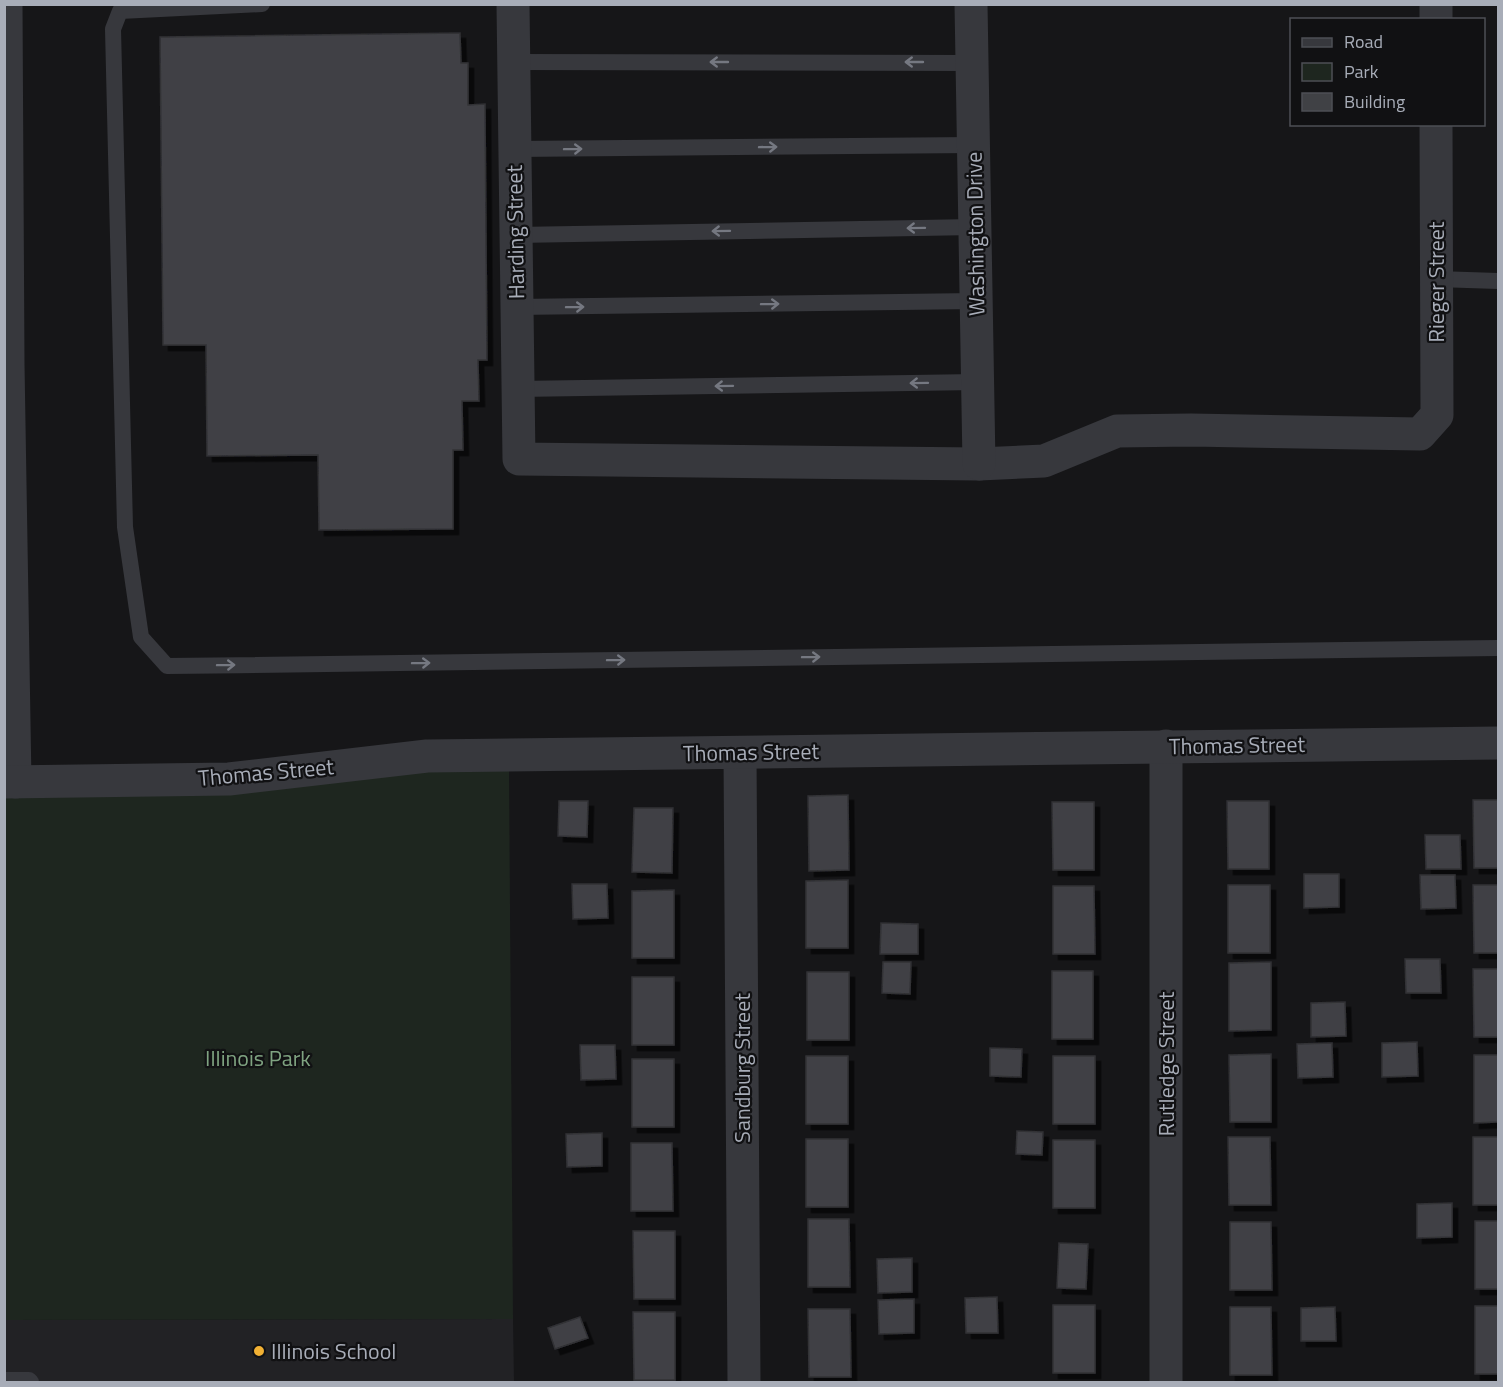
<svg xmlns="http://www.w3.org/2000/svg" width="1503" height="1387" font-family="'Titillium Web',sans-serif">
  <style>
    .built { fill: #222225 }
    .green { fill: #1e261f }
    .building { fill: #404145; stroke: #303034; stroke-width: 1.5; filter: url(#shadow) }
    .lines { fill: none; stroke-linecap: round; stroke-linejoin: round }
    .lane { stroke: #37383d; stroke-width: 16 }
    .street { stroke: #37383d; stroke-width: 33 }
    .oneway { stroke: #757881 }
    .poi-dot { fill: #f2b134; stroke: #111113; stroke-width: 2 }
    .labels { text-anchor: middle; stroke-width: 4.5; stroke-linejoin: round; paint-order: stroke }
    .street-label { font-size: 22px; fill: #a8adb8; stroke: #111113 }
    .park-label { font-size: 22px; fill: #7fa381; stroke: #111113 }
    .poi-label { font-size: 22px; fill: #a8adb8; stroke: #111113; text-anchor: start }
  </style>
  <defs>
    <filter id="shadow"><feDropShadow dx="5.5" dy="5.5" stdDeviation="0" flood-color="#0009"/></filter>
  </defs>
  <rect width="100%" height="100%" fill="#161618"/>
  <polygon class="built" points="513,1319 514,1382 5,1382 4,1320"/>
  <polygon class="green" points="509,769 513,1319 5,1320 4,796 381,772"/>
  <g class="building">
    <polygon points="460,33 461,63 468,63 468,105 485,104 487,360 478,360 479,401 462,401 463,450 453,450 453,529 319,530 318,455 207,456 206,345 163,345 160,37"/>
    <polygon points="848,795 849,870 809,871 808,796"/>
    <polygon points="1473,800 1498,800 1498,868 1474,868"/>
    <polygon points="559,801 588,801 587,837 558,836"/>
    <polygon points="1227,801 1269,801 1269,869 1228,869"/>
    <polygon points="1052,802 1094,802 1094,870 1053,870"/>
    <polygon points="634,808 673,808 672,873 632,872"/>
    <polygon points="1425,835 1460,835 1461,869 1426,869"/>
    <polygon points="1304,874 1339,874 1339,907 1304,908"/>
    <polygon points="1420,875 1455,875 1456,908 1421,909"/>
    <polygon points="848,880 848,948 806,948 806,881"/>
    <polygon points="572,884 607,884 608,918 573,919"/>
    <rect x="1228" y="885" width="42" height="68"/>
    <polygon points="1473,885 1498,885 1498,953 1474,953"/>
    <polygon points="1053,886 1094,886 1095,954 1053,954"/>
    <polygon points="674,890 674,958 632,958 632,891"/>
    <polygon points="881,923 918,924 918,954 880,954"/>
    <polygon points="1405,959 1440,959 1441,993 1406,993"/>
    <polygon points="883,962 911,962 910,994 882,993"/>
    <polygon points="1271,962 1271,1030 1229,1031 1229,963"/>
    <polygon points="1473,969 1498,969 1498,1037 1474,1037"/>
    <rect x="1052" y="971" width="41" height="68"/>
    <rect x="807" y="972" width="42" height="68"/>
    <rect x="632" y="977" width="42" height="68"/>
    <polygon points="1345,1002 1346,1036 1311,1037 1311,1003"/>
    <polygon points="1417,1042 1418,1076 1382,1077 1382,1043"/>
    <polygon points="1332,1043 1333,1077 1298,1078 1297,1044"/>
    <polygon points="580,1045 615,1045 616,1079 581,1080"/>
    <polygon points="990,1048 1022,1049 1021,1077 990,1076"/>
    <polygon points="1271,1054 1271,1122 1230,1122 1229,1055"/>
    <polygon points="1474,1055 1498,1055 1498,1122 1474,1123"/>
    <rect x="806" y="1056" width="42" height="68"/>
    <rect x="1053" y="1056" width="42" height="68"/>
    <rect x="632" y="1059" width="42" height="68"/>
    <polygon points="1017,1131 1043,1132 1042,1155 1016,1154"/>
    <polygon points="602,1133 602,1166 567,1167 566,1134"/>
    <polygon points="1228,1137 1270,1137 1271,1205 1229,1205"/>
    <rect x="1473" y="1137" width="25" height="68"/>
    <rect x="806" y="1139" width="42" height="68"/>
    <rect x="1053" y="1140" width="42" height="68"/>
    <polygon points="631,1143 672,1143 673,1211 631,1211"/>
    <polygon points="1452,1203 1452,1237 1417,1238 1417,1204"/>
    <polygon points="808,1219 849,1219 850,1287 808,1287"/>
    <rect x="1475" y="1221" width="23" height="68"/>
    <polygon points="1230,1222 1271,1222 1272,1290 1230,1290"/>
    <polygon points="633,1231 675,1231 675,1299 634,1299"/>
    <polygon points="1059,1243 1088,1244 1086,1289 1057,1288"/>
    <polygon points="912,1258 912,1292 878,1293 877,1259"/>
    <polygon points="997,1297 998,1333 966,1333 965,1298"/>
    <polygon points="914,1299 914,1333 879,1334 878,1300"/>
    <rect x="1053" y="1305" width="42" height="68"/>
    <rect x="1475" y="1306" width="23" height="68"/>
    <polygon points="1230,1307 1271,1307 1272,1375 1230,1375"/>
    <polygon points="1335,1307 1336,1341 1301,1341 1301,1308"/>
    <polygon points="808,1309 850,1309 851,1377 809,1377"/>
    <polygon points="633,1312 675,1312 675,1380 634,1380"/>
    <polygon points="580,1317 588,1338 555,1349 548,1328"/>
  </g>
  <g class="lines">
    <g class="lane">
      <path d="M 262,4 L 120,11 L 113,29 L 125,527 L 141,637 L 167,666 C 611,661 1055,651 1498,648"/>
      <polyline points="513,62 972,63"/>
      <polyline points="514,149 974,145"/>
      <polyline points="516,235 975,227"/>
      <polyline points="1437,279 1498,281"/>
      <polyline points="516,307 976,301"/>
      <polyline points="518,389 977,382"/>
      <polyline points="4,1380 29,1380 31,1382"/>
    </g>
    <g class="street">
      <polyline points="6,4 8,364 15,782"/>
      <polyline points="513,4 519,459 979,464 1044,461 1117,431 1191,430 1420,434 1437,415 1436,124"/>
      <polyline points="971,4 979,464"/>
      <polyline points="1436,4 1436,20"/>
      <polyline points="1166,746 1166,1382"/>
      <polyline points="740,753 744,1382"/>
      <polyline points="4,782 229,779 427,756 1498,743"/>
    </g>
  </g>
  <defs><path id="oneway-shaft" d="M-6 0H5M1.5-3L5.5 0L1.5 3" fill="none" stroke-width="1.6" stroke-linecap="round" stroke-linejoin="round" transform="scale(1.5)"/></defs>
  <g class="oneway">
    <use href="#oneway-shaft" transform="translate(719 62) rotate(-180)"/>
    <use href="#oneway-shaft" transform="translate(914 62) rotate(-180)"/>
    <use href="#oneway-shaft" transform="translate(768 147) rotate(-1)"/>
    <use href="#oneway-shaft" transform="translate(573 149) rotate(-1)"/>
    <use href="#oneway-shaft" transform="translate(916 228) rotate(179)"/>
    <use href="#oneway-shaft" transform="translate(721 231) rotate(179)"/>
    <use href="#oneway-shaft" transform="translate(770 304) rotate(-1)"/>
    <use href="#oneway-shaft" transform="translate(575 307) rotate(-1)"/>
    <use href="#oneway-shaft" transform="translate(919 383) rotate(179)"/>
    <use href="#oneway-shaft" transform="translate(724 386) rotate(179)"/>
    <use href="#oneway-shaft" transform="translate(811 657) rotate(-1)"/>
    <use href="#oneway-shaft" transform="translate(616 660) rotate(-1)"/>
    <use href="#oneway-shaft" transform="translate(421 663) rotate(-1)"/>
    <use href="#oneway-shaft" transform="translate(226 665) rotate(-1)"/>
  </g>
  <circle class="poi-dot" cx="259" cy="1351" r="6"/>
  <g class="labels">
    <g class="street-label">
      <text transform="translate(515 232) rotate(-91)" y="8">Harding Street</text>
      <text transform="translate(975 234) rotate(-91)" y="8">Washington Drive</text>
      <text transform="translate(1436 282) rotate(-90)" y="8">Rieger Street</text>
      <text transform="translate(1237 745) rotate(-1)" y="8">Thomas Street</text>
      <text transform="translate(751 752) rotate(-1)" y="8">Thomas Street</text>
      <text transform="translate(266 772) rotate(-5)" y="8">Thomas Street</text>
      <text transform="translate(1166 1064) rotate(-90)" y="8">Rutledge Street</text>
      <text transform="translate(742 1068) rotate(-90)" y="8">Sandburg Street</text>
    </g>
    <g class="park-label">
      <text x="258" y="1066">Illinois Park</text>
    </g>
    <g class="poi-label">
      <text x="271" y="1359">Illinois School</text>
    </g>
  </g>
  <rect width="1503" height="1387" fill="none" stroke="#a8adb8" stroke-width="12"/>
  <rect x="1290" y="18" width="195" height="108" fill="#111113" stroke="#4d4f55" stroke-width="1.5"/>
  <rect x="1302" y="38" width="30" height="9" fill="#37383d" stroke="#4d4f55" stroke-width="1.5"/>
  <text x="1344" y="48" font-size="18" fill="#a8adb8">Road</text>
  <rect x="1302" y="63" width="30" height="18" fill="#1e261f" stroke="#4d4f55" stroke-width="1.5"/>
  <text x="1344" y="78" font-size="18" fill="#a8adb8">Park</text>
  <rect x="1302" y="93" width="30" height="18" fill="#404145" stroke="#4d4f55" stroke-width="1.5"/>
  <text x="1344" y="108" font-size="18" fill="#a8adb8">Building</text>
</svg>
